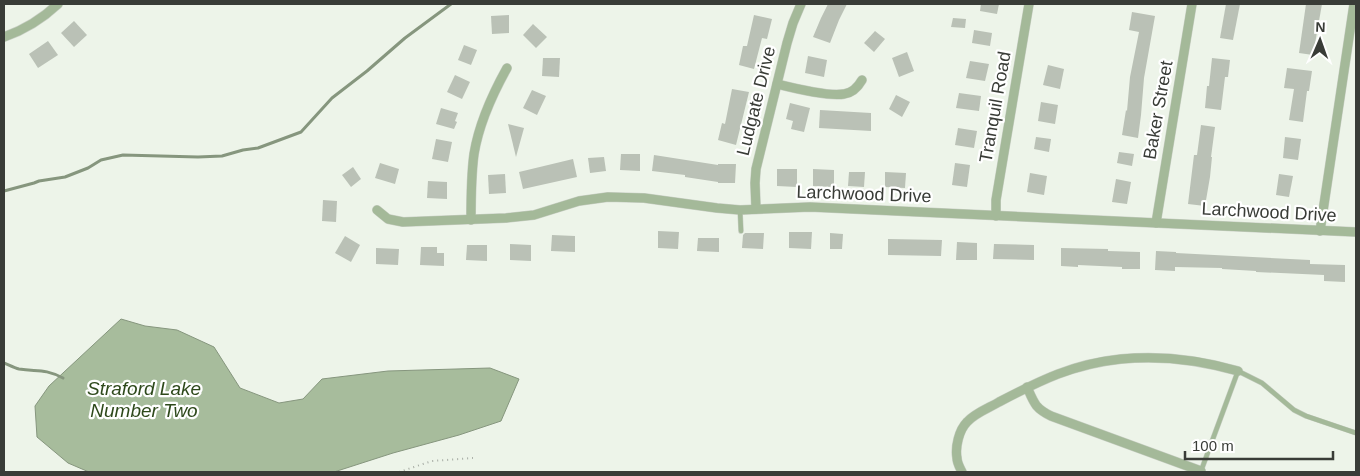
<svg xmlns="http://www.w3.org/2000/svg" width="1360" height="476" font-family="Arial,sans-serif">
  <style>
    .water { fill: #a7bc9c; stroke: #86967e }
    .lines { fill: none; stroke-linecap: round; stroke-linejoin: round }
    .stream { stroke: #86967e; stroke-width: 3 }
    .building { fill: #bac1b6 }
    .service-casing { stroke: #c9cfc5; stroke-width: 5.5 }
    .minor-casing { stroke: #c9cfc5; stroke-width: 10 }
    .path { stroke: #a6aba3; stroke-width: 2; stroke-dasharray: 1 4; stroke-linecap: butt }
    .service { stroke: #a4b999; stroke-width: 4.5 }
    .minor { stroke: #a4b999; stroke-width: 9 }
    .labels { text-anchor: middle; stroke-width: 4.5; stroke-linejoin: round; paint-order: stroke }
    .street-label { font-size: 18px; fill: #393c37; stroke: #fff }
    .water-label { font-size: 19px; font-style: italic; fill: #2e491b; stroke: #fff }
  </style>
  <rect width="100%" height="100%" fill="#edf4e9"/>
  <polygon class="water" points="121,319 145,326 177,330 214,347 240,388 279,403 303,399 322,379 388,371 490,368 519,379 501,421 459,435 393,453 334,472 89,472 68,463 37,437 35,406 49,386"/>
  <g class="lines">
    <g class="stream">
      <polyline points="4,191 34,183 39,181 65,177 88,168 101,160 123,155 198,157 222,156 243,150 258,148 301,132 332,98 367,71 405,38 451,4"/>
      <path d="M 4,363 C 9,365 14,368 19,369 C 37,372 44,368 63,378"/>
    </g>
  </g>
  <g class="building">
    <polygon points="828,4 847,4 839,20 830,43 813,37 821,18"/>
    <polygon points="981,4 999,4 997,14 980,11"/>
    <polygon points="1226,4 1240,4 1233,40 1220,38"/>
    <polygon points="1306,4 1322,4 1313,55 1299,53"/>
    <polygon points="1132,12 1155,16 1144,78 1141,115 1138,138 1122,135 1126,110 1127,111 1130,77 1139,32 1129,30"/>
    <polygon points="509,15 509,33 492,34 491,16"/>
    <polygon points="754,15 772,19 767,39 762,38 754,69 739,65 743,46 747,46"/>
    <polygon points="953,18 966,19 965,28 951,27"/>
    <polygon points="74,21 87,35 74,47 61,33"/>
    <polygon points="533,24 547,37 536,48 523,35"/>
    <polygon points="974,30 992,33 990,46 972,43"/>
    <polygon points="875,31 885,39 874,52 864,43"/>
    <polygon points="48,41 58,55 38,68 29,54"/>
    <polygon points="464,45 477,50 471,65 458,60"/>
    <polygon points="907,52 914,71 899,77 892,58"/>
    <polygon points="808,56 827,60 824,77 805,73"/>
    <polygon points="543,58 560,58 559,77 542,76"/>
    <polygon points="1212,58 1230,60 1228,77 1225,77 1221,110 1205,108 1207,86 1209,86"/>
    <polygon points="970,61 989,64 985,81 966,78"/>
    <polygon points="1048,65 1064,69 1060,89 1043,85"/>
    <polygon points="1287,68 1312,71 1309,91 1307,91 1303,122 1289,120 1294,89 1284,88"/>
    <polygon points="455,75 470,82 462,99 447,92"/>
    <polygon points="732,89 749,92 736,145 718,140 722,123 725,124"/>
    <polygon points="532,90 546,96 537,115 523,108"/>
    <polygon points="959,93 981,96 979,111 956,108"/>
    <polygon points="896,95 910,102 902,117 889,109"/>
    <polygon points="1041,102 1058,105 1055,124 1038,121"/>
    <polygon points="790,103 810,108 804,132 791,129 793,121 786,119"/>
    <polygon points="441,108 458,113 455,121 457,122 454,129 436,124"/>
    <polygon points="820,110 871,113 871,131 819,128"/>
    <polygon points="508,124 524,128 516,157"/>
    <polygon points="1201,125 1215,127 1211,157 1212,157 1210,177 1205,206 1188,204 1194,155 1197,155"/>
    <polygon points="958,128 977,131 974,148 955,145"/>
    <polygon points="1036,137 1051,139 1049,152 1034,149"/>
    <polygon points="1285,137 1301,139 1298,160 1283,158"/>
    <polygon points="436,139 452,142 448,162 432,159"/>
    <polygon points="1119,152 1134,154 1132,166 1117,163"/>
    <polygon points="621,154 640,154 640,171 620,170"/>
    <polygon points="654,155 718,165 718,164 736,164 735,183 718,183 718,182 685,177 685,175 652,171"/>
    <polygon points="604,157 606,171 590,173 588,158"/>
    <polygon points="573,159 577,177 523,189 519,172"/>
    <polygon points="380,163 399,169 395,184 375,178"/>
    <polygon points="955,163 970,165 967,187 952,185"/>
    <polygon points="353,167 361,179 351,187 342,175"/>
    <polygon points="777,169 797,169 797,187 777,186"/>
    <polygon points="813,169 834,170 834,187 813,186"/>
    <polygon points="849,172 865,172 864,187 848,186"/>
    <polygon points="885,172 906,173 905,188 885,187"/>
    <polygon points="1030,173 1047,176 1044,195 1027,192"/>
    <polygon points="505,174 506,193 489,194 488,175"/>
    <polygon points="1279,174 1293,176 1289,197 1276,195"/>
    <polygon points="1116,179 1131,182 1127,204 1112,202"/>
    <polygon points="428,181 447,182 447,199 427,198"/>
    <polygon points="323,200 337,201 336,222 322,221"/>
    <polygon points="658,231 679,232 678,249 658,248"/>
    <polygon points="789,232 812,232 811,249 789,248"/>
    <polygon points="745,233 764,233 763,249 742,248 743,235"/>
    <polygon points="830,233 843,234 842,249 830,249"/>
    <polygon points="552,235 575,236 575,252 551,251"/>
    <polygon points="345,236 360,245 351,262 335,253"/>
    <polygon points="698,238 719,238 719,252 697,251"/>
    <polygon points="888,239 942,240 941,256 888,255"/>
    <polygon points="957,242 977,243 977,260 956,260"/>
    <polygon points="510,244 531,245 531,261 510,260"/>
    <polygon points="994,244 1034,245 1034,260 993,259"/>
    <polygon points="467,245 487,245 487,261 466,260"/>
    <polygon points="421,247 437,247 437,253 444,253 444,266 420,265"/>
    <polygon points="376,248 399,249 398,265 376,264"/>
    <polygon points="1061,248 1108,249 1108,251 1140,252 1140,269 1122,269 1122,267 1078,265 1078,267 1061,266"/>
    <polygon points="1156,251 1176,252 1176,253 1310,260 1310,264 1345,265 1345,282 1324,281 1324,275 1256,272 1256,271 1222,269 1222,268 1175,267 1175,271 1155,270"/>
  </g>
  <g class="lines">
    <g class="service-casing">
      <g id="service">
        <polyline points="740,210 741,231"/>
        <polyline points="1201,471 1238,371 1262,383 1294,410 1306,416 1356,433"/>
      </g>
    </g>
    <g class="minor-casing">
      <g id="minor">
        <path d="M 4,37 C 24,30 42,19 58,4"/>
        <path d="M 777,84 C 793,88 828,97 844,94 C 852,93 858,87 862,80"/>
        <polyline points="756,209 755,183 756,169 787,43 793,23 801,4"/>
        <polyline points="377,210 388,219 403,222 506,218 534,215 579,201 608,197 644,198 717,208 740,210 810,207 1356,232"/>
        <polyline points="996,216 996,200 1029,4"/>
        <path d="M 471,220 C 471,198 471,176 474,154 C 479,123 492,95 507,68"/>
        <polyline points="1156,223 1192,4"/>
        <polyline points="1320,231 1354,4"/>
        <path d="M 1027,387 C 1034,403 1035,408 1051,416 L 1201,471"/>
        <path d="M 962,472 C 960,468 957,463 957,458 C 955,447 959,430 967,422 C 975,413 989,408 999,402 C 1041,380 1073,364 1121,359 C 1161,355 1200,360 1238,371"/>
      </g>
    </g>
    <polyline class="path" points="399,472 432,461 473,458"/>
    <use href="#service" class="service"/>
    <use href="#minor" class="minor"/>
  </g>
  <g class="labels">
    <g class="street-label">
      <text transform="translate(756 101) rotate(-76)" y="6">Ludgate Drive</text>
      <text transform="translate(995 107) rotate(-80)" y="6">Tranquil Road</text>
      <text transform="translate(1158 110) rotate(-80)" y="6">Baker Street</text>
      <text transform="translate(864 194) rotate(2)" y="6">Larchwood Drive</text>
      <text transform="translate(1269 212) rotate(3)" y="6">Larchwood Drive</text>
    </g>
    <g class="water-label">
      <text x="144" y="395">Straford Lake<tspan x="144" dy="22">Number Two</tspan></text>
    </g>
  </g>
  <rect width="1360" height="476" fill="none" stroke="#393c37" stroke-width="10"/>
  <g transform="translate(1320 40) rotate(2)" stroke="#ffffff" stroke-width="4" paint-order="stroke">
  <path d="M0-4L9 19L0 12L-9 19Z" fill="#393c37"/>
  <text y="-8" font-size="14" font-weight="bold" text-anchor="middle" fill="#393c37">N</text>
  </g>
  <path d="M1185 451v8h148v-8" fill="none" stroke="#393c37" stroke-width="2.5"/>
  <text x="1192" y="451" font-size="15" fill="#393c37" stroke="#ffffff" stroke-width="4" paint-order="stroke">100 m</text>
</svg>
